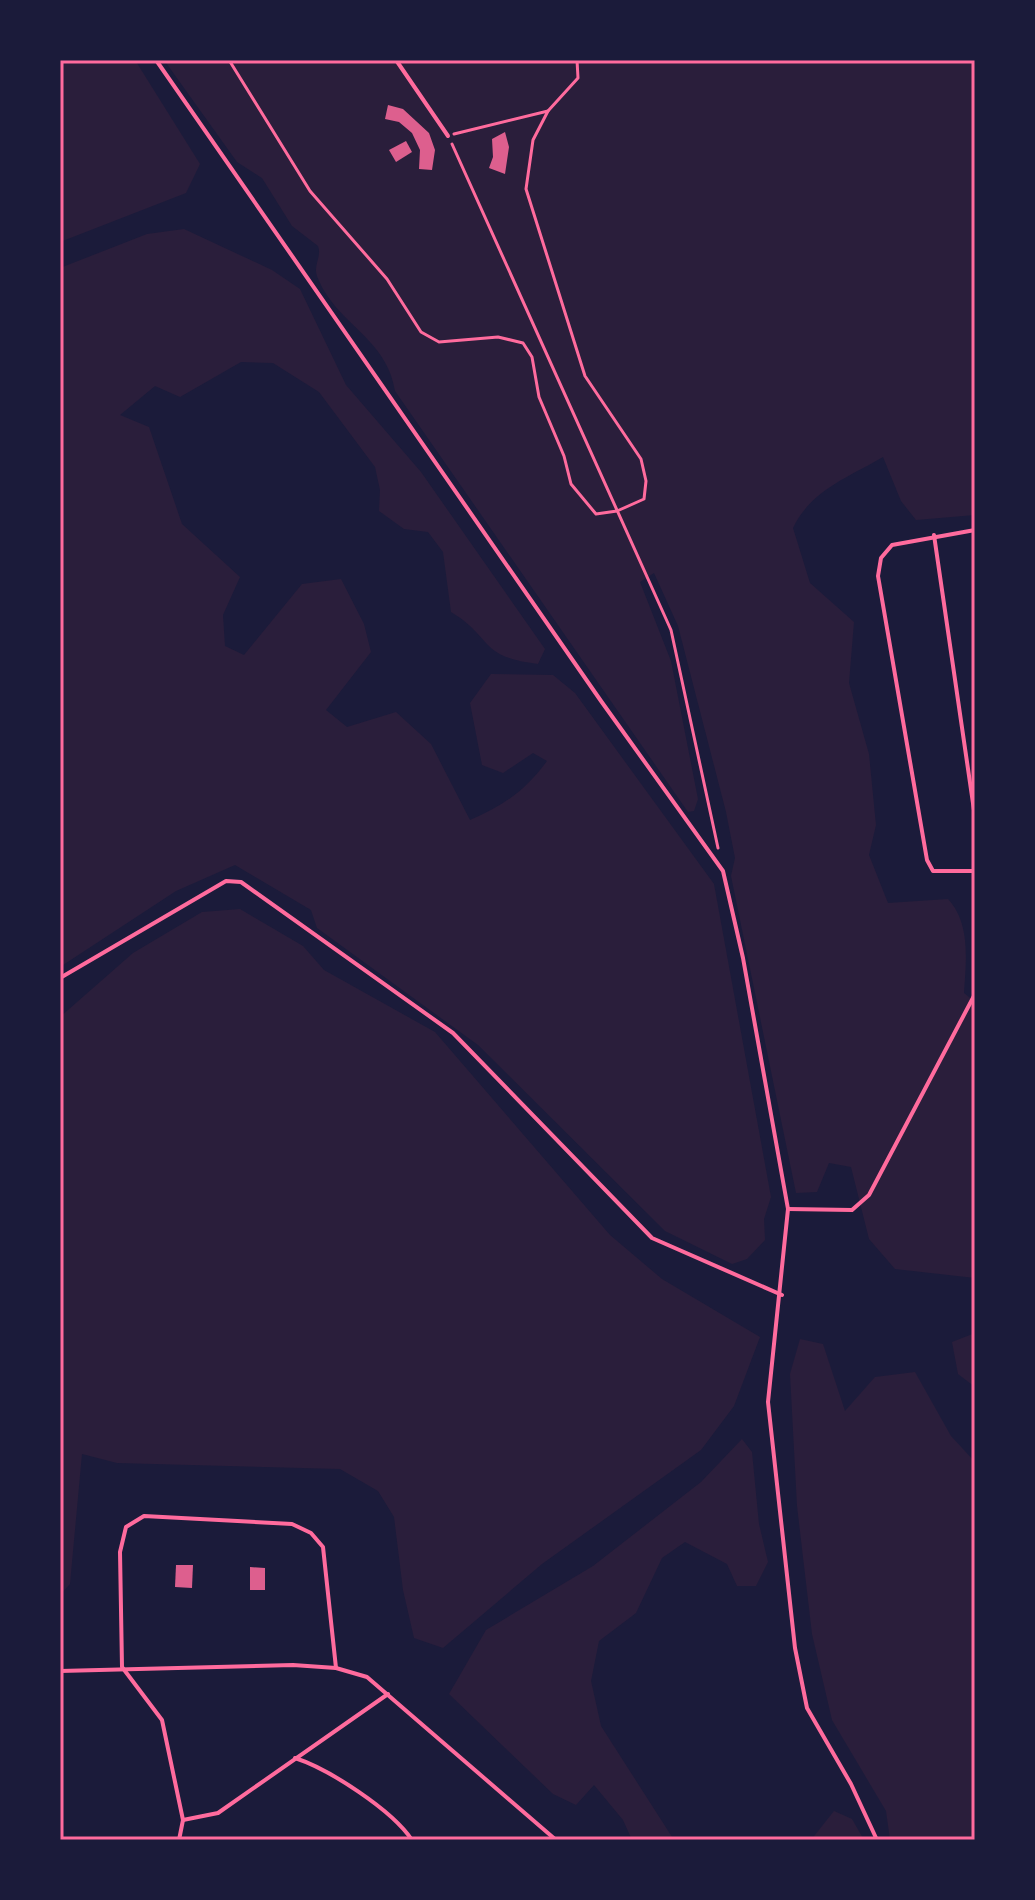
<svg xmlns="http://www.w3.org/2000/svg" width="1035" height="1900" font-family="'Source Sans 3',sans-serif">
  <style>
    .green { fill: #2a1e3b }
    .building { fill: #dd5f8e }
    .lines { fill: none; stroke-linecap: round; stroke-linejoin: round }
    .path { stroke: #ff6b9d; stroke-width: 3 }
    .service { stroke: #ff6b9d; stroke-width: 4 }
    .neatline { fill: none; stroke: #ff6b9d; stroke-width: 3 }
  </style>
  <rect width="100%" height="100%" fill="#1b1b3a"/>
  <g class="green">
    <polygon points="60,60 135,60 200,164 186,193 60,242"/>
    <path d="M 164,60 L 975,60 L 975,515 L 916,520 L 901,501 L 883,457 C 849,477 811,490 793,528 L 810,583 L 854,622 L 849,683 L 869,754 L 876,825 L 869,855 L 888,903 L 948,899 C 971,924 966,961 964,993 L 975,1002 L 975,1278 L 895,1269 L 869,1239 L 851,1167 L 829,1163 L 817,1192 L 796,1193 L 731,876 L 735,858 L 726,812 L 678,626 L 654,573 L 640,582 L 671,661 L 698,799 L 694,811 L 688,812 L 395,391 C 387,337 335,324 317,276 C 313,265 322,257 318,246 L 292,226 L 262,178 L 237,162 Z"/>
    <path d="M 184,229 L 272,270 L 300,289 L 346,385 L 421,472 L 545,649 L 538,664 C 478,657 493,637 451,612 L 443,552 L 428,532 L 404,529 L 379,511 L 380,490 L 375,467 L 319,392 L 273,363 L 241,362 L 180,397 L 155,386 L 120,415 L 149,427 L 182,524 L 240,577 L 223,615 L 225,646 L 244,655 L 302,584 L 341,579 L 364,624 L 371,652 L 326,710 L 347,727 L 396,712 L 431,744 L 470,820 C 503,806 526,790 547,761 L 533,753 L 503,773 L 482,765 L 470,703 L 491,674 L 553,675 L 575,693 L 714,884 L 771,1197 L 764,1219 L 765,1240 L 747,1259 L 732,1264 L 665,1231 L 478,1045 L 317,928 L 311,910 L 235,865 L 176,891 L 60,967 L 60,268 L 147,234 Z"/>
    <polygon points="240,909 303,946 324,970 435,1032 610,1235 662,1279 760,1337 734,1406 701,1450 542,1564 443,1648 414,1638 403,1590 394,1517 378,1491 340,1469 117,1463 82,1454 70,1584 60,1595 60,1017 133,953 202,912"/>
    <polygon points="975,1333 975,1387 958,1374 952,1342"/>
    <polygon points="800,1339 823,1344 845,1411 875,1377 915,1372 951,1436 975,1462 975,1840 890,1840 886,1811 832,1720 812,1634 797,1506 790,1374"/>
    <polygon points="742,1439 752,1452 759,1524 768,1562 756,1586 737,1586 727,1564 685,1542 662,1558 636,1613 599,1641 591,1681 601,1726 674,1840 632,1840 623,1820 594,1785 576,1805 553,1794 449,1694 486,1630 593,1566 701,1482"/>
    <polygon points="834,1811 852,1819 864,1840 811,1840"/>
  </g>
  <g class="building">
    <polygon points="388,105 403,109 429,133 435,150 432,170 419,169 420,150 412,133 399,122 385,119"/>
    <polygon points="505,132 509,147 505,174 489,168 493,157 492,139"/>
    <polygon points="406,141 412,152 396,162 389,150"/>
    <polygon points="176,1565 193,1565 192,1588 175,1587"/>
    <polygon points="250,1567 265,1568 265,1590 250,1590"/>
  </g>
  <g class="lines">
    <g class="path">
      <polyline points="229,60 310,191 387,279 421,332 439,342 498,337 523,343 532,357 539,397 564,456 571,484 596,514 617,511 644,499 646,481 641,459 585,376 526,189 533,140 548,111 578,78 577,60"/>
      <polyline points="454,134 548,111"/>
      <polyline points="452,144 671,630 718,848"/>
    </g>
    <g class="service">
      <polyline points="156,60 601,701 723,871 743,958 788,1209 768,1402 795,1648 807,1708 851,1784 877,1840"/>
      <polyline points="396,60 448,136"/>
      <polyline points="975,530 892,545 881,558 878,576 927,860 933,871 975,871"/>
      <polyline points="934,535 975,817"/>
      <polyline points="60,978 226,881 241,882 453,1033 652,1238 782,1295"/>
      <polyline points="788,1209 852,1210 869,1195 975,994"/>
      <polyline points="60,1671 293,1665 336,1668 367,1677 556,1840"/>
      <path d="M 295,1758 C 329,1769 392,1810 412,1840"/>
      <polyline points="183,1820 218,1813 388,1694"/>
      <polyline points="179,1840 183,1820 162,1720 122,1667 120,1552 126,1527 144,1516 292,1524 311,1533 323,1547 336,1668"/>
    </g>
  </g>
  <rect width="1035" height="1900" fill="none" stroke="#1b1b3a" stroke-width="124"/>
  <rect x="62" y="62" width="911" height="1776" class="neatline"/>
</svg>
